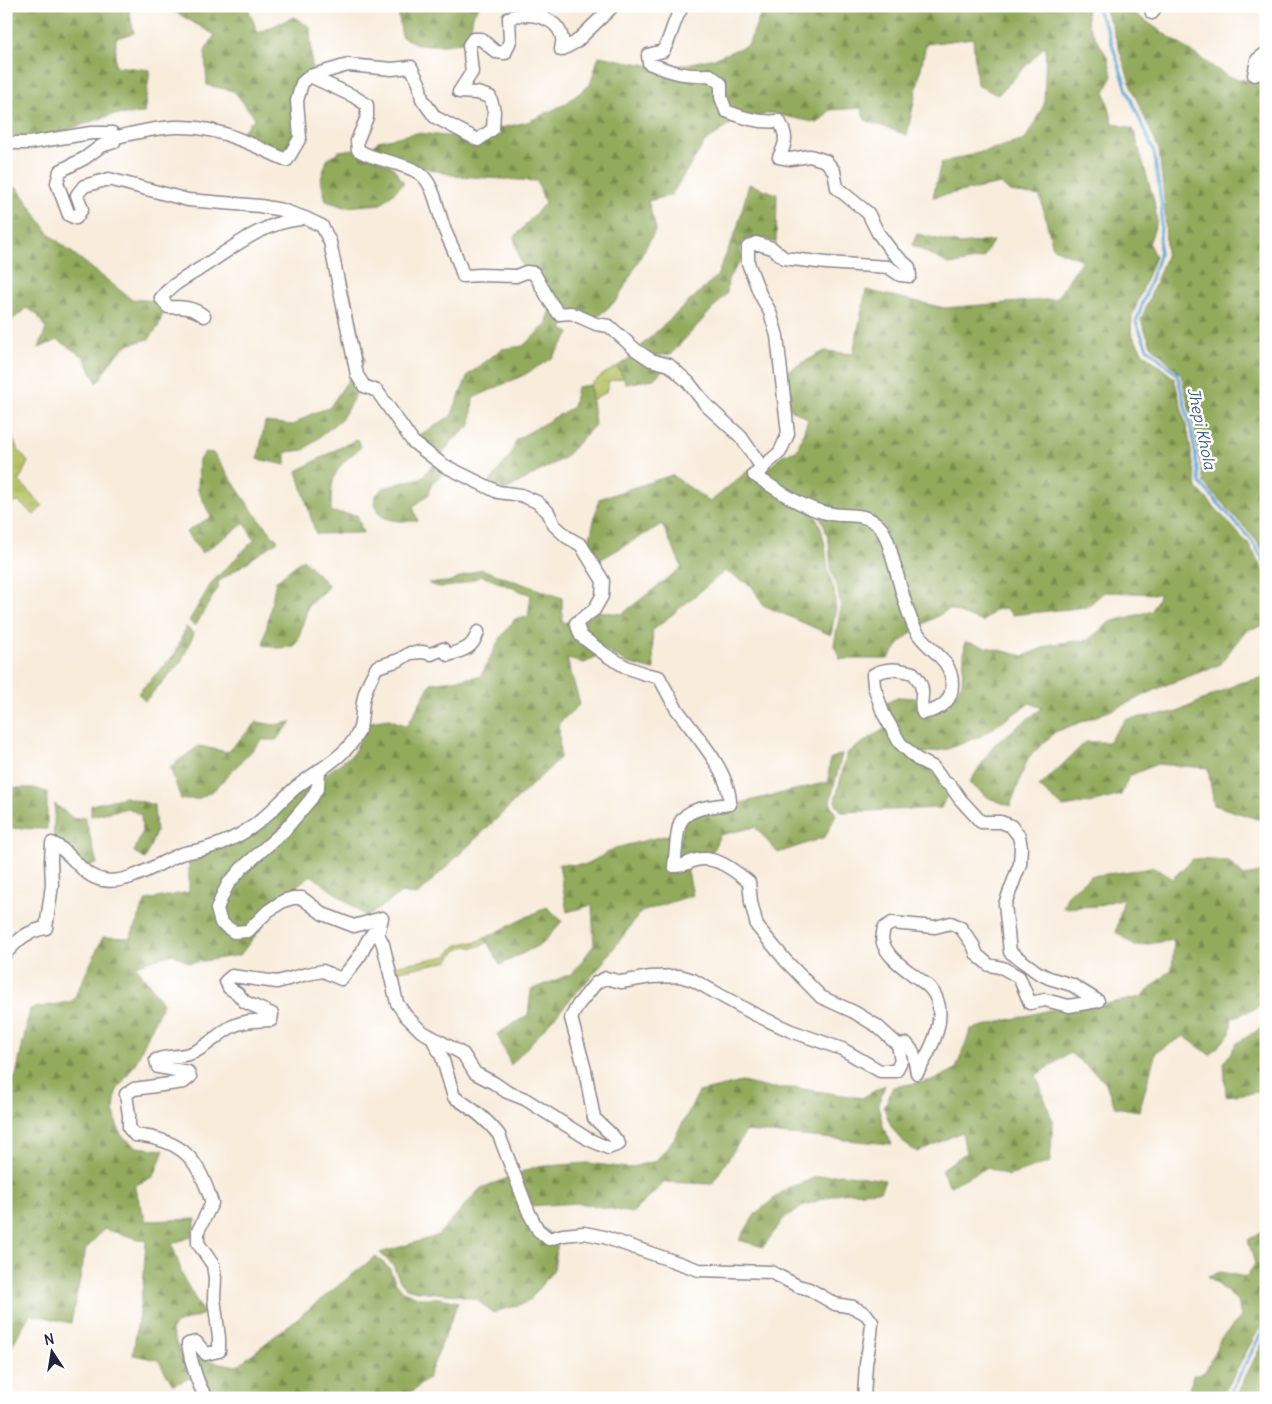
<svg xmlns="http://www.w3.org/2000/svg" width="1272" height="1404" font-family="Delius,sans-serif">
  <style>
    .grass { fill: url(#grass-tufts); stroke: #6d7350 }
    .forest { fill: url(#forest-firs); stroke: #5a664b }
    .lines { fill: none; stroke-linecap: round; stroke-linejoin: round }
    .stream { stroke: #62acda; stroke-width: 3 }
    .minor-casing { stroke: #8d878b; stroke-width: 15 }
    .minor { stroke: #fff; stroke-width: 12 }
    .labels { text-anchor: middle; stroke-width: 5; stroke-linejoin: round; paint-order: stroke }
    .water-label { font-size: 16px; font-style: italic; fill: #3f6083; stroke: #fff }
  </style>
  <defs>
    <pattern id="grass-tufts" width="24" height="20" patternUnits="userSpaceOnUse" patternTransform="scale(1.25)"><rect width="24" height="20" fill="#b8c466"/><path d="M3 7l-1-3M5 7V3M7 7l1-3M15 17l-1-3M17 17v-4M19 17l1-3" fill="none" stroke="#9ea859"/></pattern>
    <pattern id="forest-firs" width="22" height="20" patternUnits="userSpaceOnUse" patternTransform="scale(1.25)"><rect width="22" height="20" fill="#92aa5b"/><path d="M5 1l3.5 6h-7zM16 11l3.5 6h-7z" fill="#778a4c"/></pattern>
  </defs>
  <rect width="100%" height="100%" fill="#fff"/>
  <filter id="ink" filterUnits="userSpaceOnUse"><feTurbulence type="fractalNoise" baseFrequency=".02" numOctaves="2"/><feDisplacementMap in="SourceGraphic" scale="10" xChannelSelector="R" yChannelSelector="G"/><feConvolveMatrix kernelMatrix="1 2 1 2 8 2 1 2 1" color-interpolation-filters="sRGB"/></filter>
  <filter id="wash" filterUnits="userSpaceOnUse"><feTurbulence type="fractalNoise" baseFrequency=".0096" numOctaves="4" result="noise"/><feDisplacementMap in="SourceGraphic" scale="20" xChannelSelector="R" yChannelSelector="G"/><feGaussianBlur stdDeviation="1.12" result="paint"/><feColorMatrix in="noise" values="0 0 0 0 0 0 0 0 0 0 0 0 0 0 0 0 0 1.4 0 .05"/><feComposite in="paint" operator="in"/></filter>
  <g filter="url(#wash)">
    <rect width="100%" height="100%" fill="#f8ecdb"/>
    <g class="grass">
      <polygon points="618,366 623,378 609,381 606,392 592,400 590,385 604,374"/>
      <polygon points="8,427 18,450 28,462 19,481 43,506 34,515 19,502 6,504 6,428"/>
      <polygon points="485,938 487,943 473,948 468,946 457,950 448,961 395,972 394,966 447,956 455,946 469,942 474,943"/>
    </g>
    <g class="forest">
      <polygon points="6,6 128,6 134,33 116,38 115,66 150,70 144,113 111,115 58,133 30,139 6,135"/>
      <polygon points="169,6 247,6 258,33 294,17 310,27 312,69 301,77 297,137 286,157 238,136 255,118 234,91 207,85 205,51 215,35 172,10"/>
      <polygon points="397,6 480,6 473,15 470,34 462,42 446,45 420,45 402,37"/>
      <polygon points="758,6 796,6 800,13 817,13 822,6 1086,6 1088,25 1108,58 1112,75 1105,93 1113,123 1133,129 1154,201 1157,221 1149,244 1155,256 1132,317 1131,333 1143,353 1174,378 1188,433 1197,488 1249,545 1266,574 1266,625 1246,630 1219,665 1168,684 1117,708 1055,732 1028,758 1010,806 989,798 969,783 994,745 1042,708 1030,703 981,736 948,749 919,754 904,741 885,704 898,697 915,698 919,703 921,715 949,705 962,683 965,642 1024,656 1052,644 1088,640 1110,622 1152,611 1160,594 1104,592 1087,607 1012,615 1005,608 995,610 983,622 949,609 917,628 881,523 815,505 762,475 782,455 797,451 808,419 789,408 785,372 825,351 853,354 866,290 944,308 1056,299 1082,260 1053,248 1040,196 1010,192 1001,184 933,197 941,163 1025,140 1044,105 1046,45 998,95 977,85 973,38 926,44 907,135 865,120 861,108 830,110 818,123 770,113 753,118 729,108 724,84 669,68 715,58 748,45 763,9"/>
      <polygon points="1102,6 1128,6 1134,13 1228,77 1259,83 1266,87 1266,557 1256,540 1204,483 1195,430 1181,375 1151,345 1141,320 1166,256 1165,208 1159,150 1132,89 1111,23"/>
      <polygon points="599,56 709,77 718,85 722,109 735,121 705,142 671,195 648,201 656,229 617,300 595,319 559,313 523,270 514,238 545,203 537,181 456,176 368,153 378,141 417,133 447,136 461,134 480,143 497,129 528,122 565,104 590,85"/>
      <polygon points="354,149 392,166 404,183 381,204 345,207 326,201 321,179 327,160 339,151"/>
      <path d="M 749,184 L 777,194 L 776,243 C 763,238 755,235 742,242 L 740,251 L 743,257 L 728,279 L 727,293 L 671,354 L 654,356 L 641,346 L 717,276 L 737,229 Z"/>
      <polygon points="17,187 50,235 131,299 158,301 164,310 158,327 149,339 127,345 113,358 97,383 84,357 58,340 39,348 46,329 37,314 26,308 9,323 6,322 6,193"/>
      <polygon points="917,234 959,244 993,241 983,258 951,265 912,245"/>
      <polygon points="345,272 365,362 357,363 340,273"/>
      <polygon points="551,307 570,315 562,329 570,333 552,358 524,375 473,398 471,425 451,442 439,459 416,437 451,416 468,375 502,349 523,346 546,325"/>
      <polygon points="636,354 664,368 654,379 626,384 618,366"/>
      <polygon points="351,376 359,389 342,418 304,450 286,452 286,465 258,459 265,422 293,425 313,413 329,408"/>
      <polygon points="590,385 595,425 564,458 505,490 490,482 510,456 517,439 573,407 577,387"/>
      <path d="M 358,439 L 361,447 C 333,470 331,475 331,512 L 357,515 L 363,533 L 316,534 L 297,471 L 341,447 Z"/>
      <polygon points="205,452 213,453 254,513 278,541 218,582 218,588 195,626 189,621 213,581 254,540 245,523 202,553 186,532 211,517 198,490 199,460"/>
      <path d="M 433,464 L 446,472 L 432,482 L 429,494 L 413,507 L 418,521 C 397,521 373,524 375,496 L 383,488 L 423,477 Z"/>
      <polygon points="756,464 754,475 812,509 820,525 825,545 828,571 834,590 836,608 831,635 763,605 752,586 725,571 652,631 654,670 627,663 593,643 579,624 598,611 622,614 682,567 662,524 598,561 589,542 599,499 672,475 710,502"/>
      <polygon points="817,512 849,517 878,529 913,631 900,643 888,659 840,659 834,645 841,606 837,587 831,570 829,542 823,522"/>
      <polygon points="303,559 329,586 308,606 298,640 293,647 277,648 263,645 276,581"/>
      <path d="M 481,569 L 562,598 L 562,622 L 569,623 L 575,638 L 598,657 L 584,663 L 567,659 L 580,704 L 559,723 L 560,758 L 417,895 L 401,893 L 367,917 L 311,875 L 267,908 L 246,928 L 235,929 C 220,918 220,913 225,896 L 323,776 L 353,754 L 369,722 L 389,719 L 407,726 L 431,683 L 481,676 L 499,640 L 515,619 L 528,617 L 531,595 L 482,576 C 466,582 444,593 428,583 L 448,582 Z"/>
      <polygon points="186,627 194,634 181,662 145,701 138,693 175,654"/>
      <polygon points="1266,677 1266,818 1257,819 1214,805 1208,768 1157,764 1129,776 1121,795 1094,802 1063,807 1039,787 1086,742 1108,742 1126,719 1177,712 1239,683"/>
      <polygon points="257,722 274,725 292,722 276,740 262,740 214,790 198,799 181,799 170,767 199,746 227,752"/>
      <polygon points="887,727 950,789 941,808 842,812 835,802 847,753"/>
      <polygon points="842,754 830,802 836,815 825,837 778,853 755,827 720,835 711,854 676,864 684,823 691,815 828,782 830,759"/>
      <polygon points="315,777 313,788 300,807 226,882 218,923 249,933 265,923 240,955 190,963 173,954 135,965 163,1003 136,1062 116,1092 114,1109 116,1122 121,1135 136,1147 164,1150 154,1176 134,1186 146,1221 196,1219 192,1236 172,1244 184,1279 204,1314 176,1324 171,1330 190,1378 173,1385 158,1360 133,1355 143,1285 146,1241 104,1229 86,1249 71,1323 30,1314 6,1356 6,1088 16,1076 30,1009 73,1001 103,937 130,938 146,900 189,892 189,856 243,838 265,826"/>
      <polygon points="13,788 34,788 47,792 47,829 6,828 6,796"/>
      <polygon points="125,797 154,805 156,832 145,859 134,852 142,833 141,815 128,808 91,816 91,805"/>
      <polygon points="55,804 74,819 85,817 97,864 81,866 53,842"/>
      <polygon points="676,833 673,855 687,868 693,895 641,912 598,969 511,1065 497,1034 528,1015 531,990 573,973 594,945 592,905 567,912 559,864 586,865 615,848"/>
      <path d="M 1193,859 L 1228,861 L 1244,876 L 1261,873 L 1266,867 L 1266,1004 L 1232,1018 L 1230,1034 L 1210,1055 L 1184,1036 L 1156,1052 L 1139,1111 L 1115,1107 L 1105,1081 L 1070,1053 L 1036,1075 L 1053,1122 L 1050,1162 L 1008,1176 L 988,1167 L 950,1186 L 941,1170 L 966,1153 L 962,1132 L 917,1152 C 897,1140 891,1129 884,1107 L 893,1087 L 934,1080 L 956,1069 L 971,1029 L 1058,1008 L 1102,1005 L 1141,997 L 1172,969 L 1174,940 L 1135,946 L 1116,932 L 1124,898 L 1096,906 L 1063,908 L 1068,894 L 1091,876 L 1147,869 L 1152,866 L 1172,879 Z"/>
      <polygon points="547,907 562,921 543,943 500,965 485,938"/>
      <polygon points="1266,1025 1266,1091 1226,1096 1224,1063 1237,1043"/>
      <polygon points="742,1082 768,1088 797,1088 862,1098 885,1085 878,1106 884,1129 892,1144 746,1131 712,1184 665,1182 632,1213 579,1203 529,1206 519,1173 535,1167 587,1163 628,1168 656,1161 674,1139 699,1092"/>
      <polygon points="842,1174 885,1180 880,1191 840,1193 805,1205 785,1217 763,1247 739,1240 756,1213 785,1190 816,1177"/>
      <polygon points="513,1176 528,1216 558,1240 554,1269 528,1302 492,1313 477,1299 458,1295 418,1291 406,1288 399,1279 393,1265 380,1253 437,1236 481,1188"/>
      <polygon points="1266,1229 1266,1279 1258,1296 1266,1316 1221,1398 1188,1398 1193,1375 1205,1372 1221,1338 1241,1317 1238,1301 1208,1276 1221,1272 1246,1277 1255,1264 1248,1240"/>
      <polygon points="376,1256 389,1268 395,1281 403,1291 419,1298 440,1298 458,1302 428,1378 405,1398 231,1398 208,1393 196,1365 199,1359 237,1366"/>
      <polygon points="1266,1336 1266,1398 1235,1398"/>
    </g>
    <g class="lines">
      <g class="stream">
        <polyline points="1095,6 1107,29 1127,90 1154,152 1162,209 1159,256 1136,322 1147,348 1177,374 1192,433 1200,483 1252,541 1266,564"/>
        <polyline points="1228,1398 1266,1324"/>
      </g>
    </g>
  </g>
  <g filter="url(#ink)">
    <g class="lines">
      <g class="minor-casing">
        <g id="minor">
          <path d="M 683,6 C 673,19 672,37 663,51 L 648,55 L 649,63 C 672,73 684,76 710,75 L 721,84 L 721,97 L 726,111 C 744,118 759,123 779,121 C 787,135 787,142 779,157 L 790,159 L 810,156 L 826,161 L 834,171 L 837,188 L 868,213 L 878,233 L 893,253 L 909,267 L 910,276 L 900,275 L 888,267 L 826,263 L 784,258 L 772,248 L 756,243 L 748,247 L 748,263 L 760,294 L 770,312 L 777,336 L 788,434 L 780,452 L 754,475 C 778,490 804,510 832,514 C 849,517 865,512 879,526 C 887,534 890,549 893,560 C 900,583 905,608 915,629 C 926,650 952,657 952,684 C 952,703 939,710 923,713 C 917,698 930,692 913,673 C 898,669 886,667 873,675 L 874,686 L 883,713 L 900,743 L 917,759 L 933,767 L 943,781 L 951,786 L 960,799 L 981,822 L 1001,822 L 1011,826 L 1019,836 L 1021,847 L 1020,864 L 1005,904 L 1010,952 L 1037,972 L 1049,978 L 1072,985 L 1098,1001 L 1069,1006 L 1045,1000 L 1030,1003 L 1019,977 L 1003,968 L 989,965 L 977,955 L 973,945 L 961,928 L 951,923 L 935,927 L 892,923 L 884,928 C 883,933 881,939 883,943 C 887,955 899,964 908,971 C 915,976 924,982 930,988 C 952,1013 931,1050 917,1073 L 913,1052 L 907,1044 L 898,1045"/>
          <polyline points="1150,6 1152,13 1156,6"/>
          <polyline points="1266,53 1257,60 1254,75 1266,71"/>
          <path d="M 310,76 L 353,96 L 367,105 L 367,117 L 357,141 L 358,150 C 377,162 401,161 419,173 C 436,184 438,216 446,233 C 452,247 459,260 463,276 L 480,275 L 516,276 L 526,272 L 534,273 L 551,303 L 559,314 L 571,313 L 596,324 L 609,326 L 636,350 L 651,360 L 669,365 L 688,382 L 707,406 L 741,437 L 763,469"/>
          <path d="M 113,138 C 160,126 195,120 241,140 C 257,146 272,154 287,160 L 300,138 L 297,101 L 302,83 L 310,76 L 348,65 L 392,69 L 411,67 L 419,83 L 422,99 L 435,117 L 478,140 L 493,129 L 494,111 L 490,97 L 477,93 L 459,92 L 472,72 L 469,45 L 473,39 L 481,39 L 496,52 L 505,53 L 510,41 L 509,18 C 516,14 521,15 528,15 C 543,16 559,22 562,38 C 563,41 561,47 561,50 L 576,42 L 613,6"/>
          <path d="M 6,143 L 29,143 L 91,133 L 112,133 L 114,142 L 101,146 L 85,158 L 60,171 L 57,183 L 69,215 L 76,218 L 82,209 L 77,195 L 84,186 L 109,179 L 188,200 L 260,206 L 282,210 L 305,218 L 322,226 L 330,242 L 357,375 L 364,386 L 377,391 L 413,442 L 443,465 L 498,492 L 521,495 L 537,502 L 548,512 L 554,525 L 567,537 L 581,545 L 603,581 L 602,596 L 594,610 L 576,623 L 581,636 L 606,655 L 626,667 L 645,674 L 659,677 C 665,688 670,698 676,708 C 695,735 730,771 730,804 C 715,806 687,807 680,823 C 676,833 676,855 674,866 C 685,867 687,862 696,860 C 716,855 735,871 749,882 L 751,902 L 757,926 L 786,961 L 821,997 L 854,1012 L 877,1026 L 898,1045 L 901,1061 L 896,1071 L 880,1071 L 842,1049 L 791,1031 L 754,1014 L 693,980 L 680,976 L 651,977 L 621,982 L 606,978 L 596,983 L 578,1005 L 571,1018 L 585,1070 L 594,1118 L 613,1136 L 619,1144 L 608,1148 L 588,1139 L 525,1099 L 507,1092 L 494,1083 L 475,1073 L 463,1054 L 421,1031 L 406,1016 L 397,1003 L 383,944 L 378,934 L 373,933 C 367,940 365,946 361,954 C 355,963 348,971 341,979 L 323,971 L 307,974 L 277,982 L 232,976 L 226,981 L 229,988 L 237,993 L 245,1002 L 272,1014 L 271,1020 C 258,1021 245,1020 233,1026 C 220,1032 208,1046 194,1052 C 182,1058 168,1055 156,1060 L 158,1067 L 188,1072 L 190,1077 L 184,1082 L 134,1089 L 126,1094 L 129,1115 L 129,1128 L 135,1135 C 184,1140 198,1159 212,1203 L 198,1231 L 198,1243 L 213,1265 L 215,1278 L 214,1298 L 219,1338 L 219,1351 L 206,1354 L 196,1342 L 188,1344 C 190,1357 198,1390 208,1398"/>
          <path d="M 204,316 C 193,307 182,307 168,307 L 161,298 C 172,284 186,278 201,268 C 233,248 261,223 300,219"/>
          <polyline points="319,770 318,787 311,799 284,831 242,868 228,884 223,894 217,909 221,923 234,932 248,931 268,911 283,901 293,898 302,898 323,914 354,926 382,918 378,934"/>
          <path d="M 6,953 C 19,939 27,931 46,928 L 52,885 L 51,860 L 52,843 C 72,851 80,876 103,880 C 129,885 158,863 181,854 C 190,851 199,851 207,848 C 222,844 239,836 252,827 C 267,817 280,801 294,789 C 312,774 343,758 355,738 C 363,727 361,715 363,702 C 365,688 371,678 377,667 L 399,660 L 410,653 L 423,652 L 431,654 L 443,649 L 448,655 C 464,650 472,649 478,632"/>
          <path d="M 432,1038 L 442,1057 L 454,1097 C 472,1108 487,1119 499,1135 L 529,1213 L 538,1230 L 549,1239 L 563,1235 L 584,1233 L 604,1237 L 699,1270 L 771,1272 L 798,1286 L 809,1289 L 835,1304 L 853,1307 L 866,1314 L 872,1322 L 871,1334 L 866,1364 L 864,1398"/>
        </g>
      </g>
      <use href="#minor" class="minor"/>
    </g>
  </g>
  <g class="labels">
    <g class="water-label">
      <text transform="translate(1202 428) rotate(78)" y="6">Jhepi Khola</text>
    </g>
  </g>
  <rect width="1272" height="1404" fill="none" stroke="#fff" stroke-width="25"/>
  <g transform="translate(52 1352) rotate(348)" stroke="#ffffff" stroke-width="4" paint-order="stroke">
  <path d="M0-4L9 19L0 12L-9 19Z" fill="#22223b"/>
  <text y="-8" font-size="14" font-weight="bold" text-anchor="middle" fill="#22223b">N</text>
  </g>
</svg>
